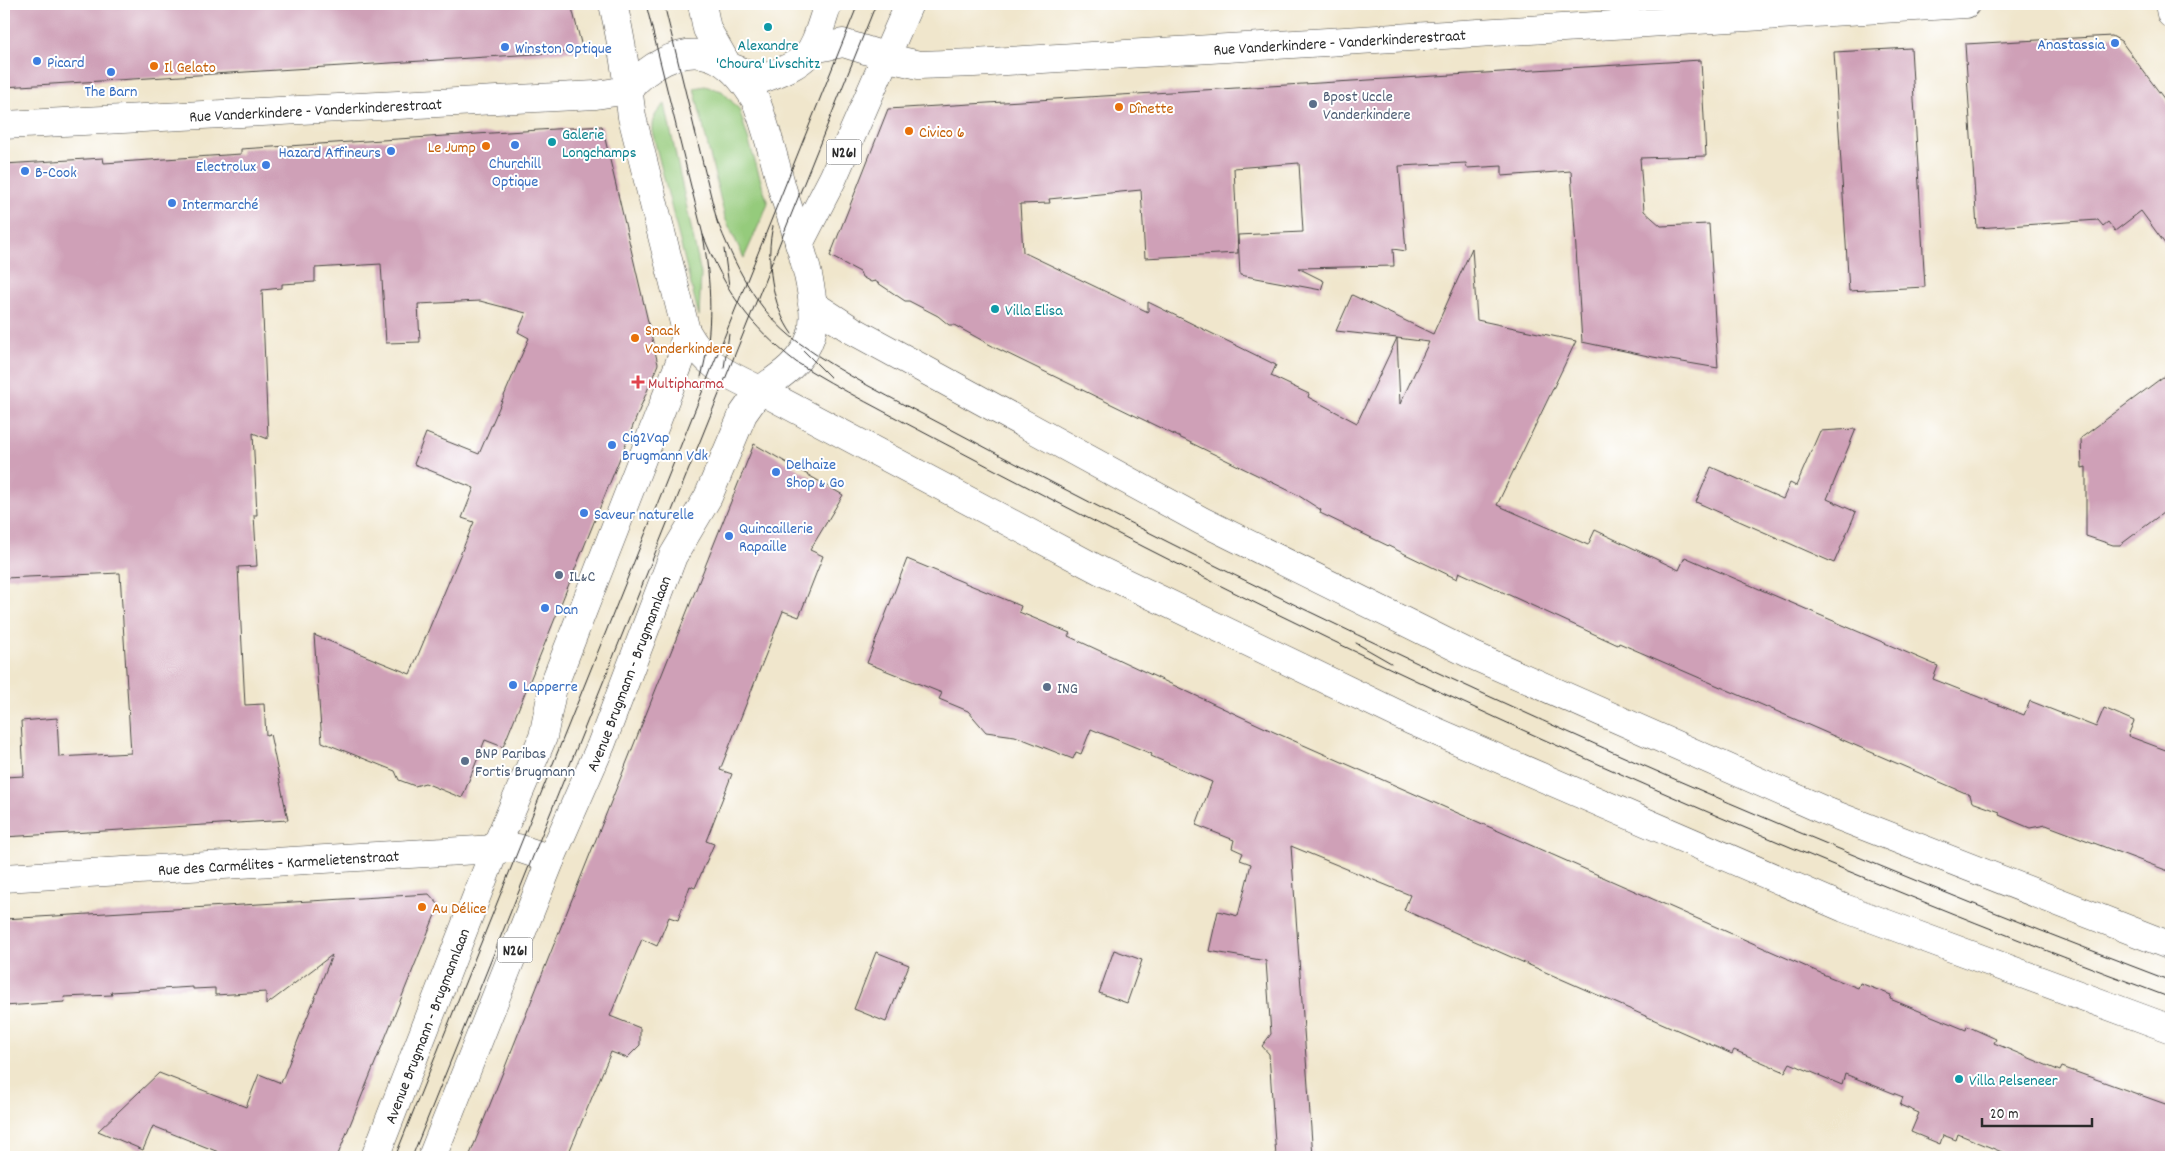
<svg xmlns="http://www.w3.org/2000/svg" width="2175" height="1161" font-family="Dekko,sans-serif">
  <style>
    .green { fill: #95cb7c; stroke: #607b54 }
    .building { fill: #cfa0b7; fill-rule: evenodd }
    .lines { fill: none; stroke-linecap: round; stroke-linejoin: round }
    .minor-casing { stroke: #494743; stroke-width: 29 }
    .major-casing { stroke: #494743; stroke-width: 29 }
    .minor { stroke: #fff; stroke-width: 28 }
    .major { stroke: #fff; stroke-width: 28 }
    .tram { stroke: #2b2b2b; stroke-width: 1 }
    .culture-dot { fill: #0f9aa8; stroke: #fff; stroke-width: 2 }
    .shop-dot { fill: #3f7fe0; stroke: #fff; stroke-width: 2 }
    .food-dot { fill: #e8710a; stroke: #fff; stroke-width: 2 }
    .service-dot { fill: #5c6f8a; stroke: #fff; stroke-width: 2 }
    .health-dot { fill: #e0444e; stroke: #fff; stroke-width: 2 }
    .labels { text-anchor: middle; stroke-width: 4; stroke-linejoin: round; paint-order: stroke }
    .shield { fill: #fff; stroke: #6b6b6b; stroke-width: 1 }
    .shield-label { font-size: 15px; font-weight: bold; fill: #2b2b2b }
    .street-label { font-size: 16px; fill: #2b2b2b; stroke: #fff }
    .shop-label { font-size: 16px; fill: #366cbe; stroke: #fff; text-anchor: start }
    .culture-label { font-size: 16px; fill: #0d838f; stroke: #fff; text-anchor: start }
    .food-label { font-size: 16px; fill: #c56008; stroke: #fff; text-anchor: start }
    .service-label { font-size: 16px; fill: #4e5e75; stroke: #fff; text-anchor: start }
    .health-label { font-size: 16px; fill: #be3a42; stroke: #fff; text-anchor: start }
  </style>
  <rect width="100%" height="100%" fill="#fff"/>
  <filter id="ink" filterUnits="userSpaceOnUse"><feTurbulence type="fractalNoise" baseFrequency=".02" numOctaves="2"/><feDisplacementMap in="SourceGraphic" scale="10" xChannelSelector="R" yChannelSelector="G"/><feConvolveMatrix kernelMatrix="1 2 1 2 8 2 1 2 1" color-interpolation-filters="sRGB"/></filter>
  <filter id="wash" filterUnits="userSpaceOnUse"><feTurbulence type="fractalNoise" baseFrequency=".0096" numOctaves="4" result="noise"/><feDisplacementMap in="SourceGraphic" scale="20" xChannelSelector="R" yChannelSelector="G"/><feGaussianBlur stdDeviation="1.12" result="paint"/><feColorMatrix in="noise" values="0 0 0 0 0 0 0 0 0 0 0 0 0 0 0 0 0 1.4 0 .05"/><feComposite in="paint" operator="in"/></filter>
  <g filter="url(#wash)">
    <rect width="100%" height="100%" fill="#f0e6cc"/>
    <g class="green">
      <polygon points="705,86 722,91 739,109 768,204 744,258 725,218 694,88"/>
      <path d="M 665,104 L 701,274 L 699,316 L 652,131 C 651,119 656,112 665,104 Z"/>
    </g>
    <g id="blocks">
      <g class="building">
        <polygon points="4,4 571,4 583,51 4,87"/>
        <polygon points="2112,36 2121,41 2171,108 2171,252 2141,211 2115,231 2108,222 2103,226 2098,220 1977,228 1965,44"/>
        <polygon points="1911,48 1925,287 1849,291 1834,52"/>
        <path d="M 1701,60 L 1706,156 L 1640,158 L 1644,211 L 1661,226 L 1709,224 L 1718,368 L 1653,357 L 1582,342 L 1571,171 L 1502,176 L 1502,166 L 1467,168 L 1466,163 L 1399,166 L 1406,251 L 1393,249 L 1394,266 L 1298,268 L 1324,281 L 1321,290 L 1240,275 L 1238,235 L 1303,232 L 1299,163 L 1234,168 L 1238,253 L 1145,258 L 1141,190 L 1049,199 L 1050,203 L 1020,204 L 1023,252 L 1148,312 L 1148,302 L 1276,365 L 1271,376 L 1309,394 L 1308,397 L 1357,423 L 1397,338 L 1336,331 L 1352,295 L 1433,334 L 1472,248 L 1477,320 L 1576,341 L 1497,505 L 1588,545 L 1595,530 L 1679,570 L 1685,557 L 1938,666 L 1933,679 L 2024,715 L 2030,701 L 2096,727 L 2104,708 L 2134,721 L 2128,736 L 2171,752 L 2171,872 L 2046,825 L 2030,828 L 1999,815 L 2000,812 L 1972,802 L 1970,795 L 1619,643 L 1618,645 L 1459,572 L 1457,579 L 1320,513 L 1321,510 L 1296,494 L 996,348 L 954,325 L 949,325 L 938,316 L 909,301 L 905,301 L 875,281 L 871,282 L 862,277 L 860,272 L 830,256 L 888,109 ZM 1397,338 L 1429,342 L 1400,404 Z"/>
        <polygon points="602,126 658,364 503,747 485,740 462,798 425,783 415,786 399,780 395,771 322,742 314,635 410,674 474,522 462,518 474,488 414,464 426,433 479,454 529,338 518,332 526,313 480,301 418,304 420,342 386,343 381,264 315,268 315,282 282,284 282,288 262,290 268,439 253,433 257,515 254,515 257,566 238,567 245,705 264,704 266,735 270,734 288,820 4,837 4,777 24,776 21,721 57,718 59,757 131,753 120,573 4,578 4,300 7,300 4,250 4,164 103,158 104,163 241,154 241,149"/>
        <polygon points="2171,371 2171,507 2120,545 2113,545 2086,536 2086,467 2082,468 2081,438"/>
        <polygon points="1856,429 1827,499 1856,512 1834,563 1696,502 1711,467 1783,499 1790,483 1796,486 1820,431"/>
        <polygon points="754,444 843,495 810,550 823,556 799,617 783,611 720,770 732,774 706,841 714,844 695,888 690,886 678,920 669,917 657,946 642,939 610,1016 640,1028 640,1045 627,1058 611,1052 567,1157 469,1157"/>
        <polygon points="907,559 1021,606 1019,612 1070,633 1068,636 1274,732 1825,975 1858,988 1860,983 1891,995 1890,999 1966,1030 1967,1026 1996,1039 1994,1043 2060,1071 2062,1067 2171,1106 2171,1157 2014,1157 1958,1134 1956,1140 1943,1135 1940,1144 1911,1132 1919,1113 1900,1105 1903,1097 1845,1074 1842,1085 1790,1063 1785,1072 1734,1050 1732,1054 1404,910 1410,895 1291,846 1313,1157 1276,1157 1269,1054 1262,1046 1271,1034 1266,961 1209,951 1218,911 1238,916 1251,864 1240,860 1243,853 1232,848 1234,840 1196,825 1212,782 1151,756 1152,754 1091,729 1081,754 1076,752 1073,759 1015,736 986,732 968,711 939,699 942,693 867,663"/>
        <polygon points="429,894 439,905 337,1157 231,1157 153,1126 143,1150 98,1131 159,1073 246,1107 259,1074 281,1083 332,955 266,1005 266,992 215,995 215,988 193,989 193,987 111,992 112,995 64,997 65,1002 4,1006 4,919"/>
        <polygon points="1114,950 1142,960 1127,1003 1099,993"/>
        <polygon points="876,952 909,965 886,1022 854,1009"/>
      </g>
    </g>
  </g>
  <g filter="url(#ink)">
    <use href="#blocks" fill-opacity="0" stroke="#494743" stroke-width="1"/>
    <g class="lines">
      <g class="minor-casing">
        <g id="minor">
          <polyline points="2169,4 2171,14"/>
          <path id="s1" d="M 813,49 L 843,43 L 897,60 L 919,65 L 974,63 L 1966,4"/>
          <path id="s2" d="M 4,125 L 596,95 L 628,90"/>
          <path id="s3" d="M 4,878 L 495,849 L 518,848 L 551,859"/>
        </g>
      </g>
      <g class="major-casing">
        <g id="major">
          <path d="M 613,4 C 622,41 627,78 632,117 L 686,331 C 705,365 726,374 760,390 C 781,376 803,361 811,336 C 822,299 793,225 782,188 C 774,159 767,129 756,101 C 745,82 731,63 710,56 C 680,46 646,68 628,90"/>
          <path d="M 702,4 L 707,29 L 728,66 L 762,79 C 815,59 811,55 828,4"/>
          <polyline points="799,244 833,178 909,4"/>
          <polyline points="812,304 852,330 1202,521 1472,655 1828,812 2171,946"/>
          <path id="s4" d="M 375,1157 L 495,849 L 543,737 L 553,687 L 681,359 L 686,331"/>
          <path id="s5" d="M 432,1157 L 551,859 L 601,745 L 673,556 L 708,497 L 743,414 L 760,390 L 1101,571 L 1412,721 L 1844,908 L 2171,1029"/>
        </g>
      </g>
      <use href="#minor" class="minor"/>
      <use href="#major" class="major"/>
      <g class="tram">
        <path d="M 646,4 L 703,235 C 711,283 714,330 701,377"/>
        <polyline points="664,4 718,225"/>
        <path d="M 716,218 C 735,265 756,311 798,342 C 843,375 894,399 943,425 C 1020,466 1096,506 1174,545 C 1498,708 1832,852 2171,981"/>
        <path d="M 773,226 C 765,258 772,307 792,334"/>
        <path d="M 703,235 C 726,292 748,324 796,362 C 841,390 889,414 936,439 C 1006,476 1076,512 1146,548 C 1478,718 1821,867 2171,998"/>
        <polyline points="724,249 729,286"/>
        <polyline points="802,349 830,377"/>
        <polyline points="724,368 729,334"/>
        <polyline points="1356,643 1391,663"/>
        <polyline points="395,1157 858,4"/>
        <polyline points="412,1157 876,4"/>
      </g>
    </g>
  </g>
  <g class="culture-dot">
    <circle cx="768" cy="27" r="5"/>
    <circle cx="552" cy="142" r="5"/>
    <circle cx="995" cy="309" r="5"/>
    <circle cx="1959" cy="1079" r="5"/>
  </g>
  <g class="shop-dot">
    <circle cx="2115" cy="43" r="5"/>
    <circle cx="505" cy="47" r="5"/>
    <circle cx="37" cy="61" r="5"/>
    <circle cx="111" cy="72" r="5"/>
    <circle cx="515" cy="145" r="5"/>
    <circle cx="391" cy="151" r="5"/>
    <circle cx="266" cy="165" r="5"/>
    <circle cx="25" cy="171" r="5"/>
    <circle cx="172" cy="203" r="5"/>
    <circle cx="612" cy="445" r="5"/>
    <circle cx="776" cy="472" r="5"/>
    <circle cx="584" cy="513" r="5"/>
    <circle cx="729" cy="536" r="5"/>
    <circle cx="545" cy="608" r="5"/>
    <circle cx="513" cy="685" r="5"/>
  </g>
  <g class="food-dot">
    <circle cx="154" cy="66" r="5"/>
    <circle cx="1119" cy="107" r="5"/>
    <circle cx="909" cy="131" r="5"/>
    <circle cx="486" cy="146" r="5"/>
    <circle cx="635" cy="338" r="5"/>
    <circle cx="422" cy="907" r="5"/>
  </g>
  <g class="service-dot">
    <circle cx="1313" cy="104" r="5"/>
    <circle cx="559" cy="575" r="5"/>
    <circle cx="1047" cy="687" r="5"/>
    <circle cx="465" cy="761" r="5"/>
  </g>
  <path class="health-dot" d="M635.5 374.5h5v5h5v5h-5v5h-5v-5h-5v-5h5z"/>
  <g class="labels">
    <g class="shield">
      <rect x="826.5" y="139.5" width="35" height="25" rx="4"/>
      <rect x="497.5" y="937.5" width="35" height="25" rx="4"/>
    </g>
    <g class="shield-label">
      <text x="844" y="157">N261</text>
      <text x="515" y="955">N261</text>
    </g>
    <g class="street-label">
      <text dy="6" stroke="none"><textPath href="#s1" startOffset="531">Rue Vanderkindere - Vanderkinderestraat</textPath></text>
      <text dy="6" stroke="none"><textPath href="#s2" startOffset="312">Rue Vanderkindere - Vanderkinderestraat</textPath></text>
      <text dy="6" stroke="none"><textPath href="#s5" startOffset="522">Avenue Brugmann - Brugmannlaan</textPath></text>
      <text dy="6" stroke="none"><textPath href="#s3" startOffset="275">Rue des Carmélites - Karmelietenstraat</textPath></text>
      <text dy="6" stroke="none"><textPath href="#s4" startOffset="141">Avenue Brugmann - Brugmannlaan</textPath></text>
    </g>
    <g class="shop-label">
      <text x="2105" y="49" text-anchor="end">Anastassia</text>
      <text x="515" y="53">Winston Optique</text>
      <text x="47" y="67">Picard</text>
      <text x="111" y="96" text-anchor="middle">The Barn</text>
      <text x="381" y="157" text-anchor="end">Hazard Affineurs</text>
      <text x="515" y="168" text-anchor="middle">Churchill<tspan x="515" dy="18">Optique</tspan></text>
      <text x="256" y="171" text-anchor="end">Electrolux</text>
      <text x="35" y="177">B-Cook</text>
      <text x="182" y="209">Intermarché</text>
      <text x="622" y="442">Cig2Vap<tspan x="622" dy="18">Brugmann Vdk</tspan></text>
      <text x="786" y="469">Delhaize<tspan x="786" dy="18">Shop &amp; Go</tspan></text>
      <text x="594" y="519">Saveur naturelle</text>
      <text x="739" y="533">Quincaillerie<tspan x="739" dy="18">Rapaille</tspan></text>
      <text x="555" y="614">Dan</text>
      <text x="523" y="691">Lapperre</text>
    </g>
    <g class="culture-label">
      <text x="768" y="50" text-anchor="middle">Alexandre<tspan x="768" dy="18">'Choura' Livschitz</tspan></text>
      <text x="562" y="139">Galerie<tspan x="562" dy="18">Longchamps</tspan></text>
      <text x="1005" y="315">Villa Elisa</text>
      <text x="1969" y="1085">Villa Pelseneer</text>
    </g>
    <g class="food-label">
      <text x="164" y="72">Il Gelato</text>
      <text x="1129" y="113">Dînette</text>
      <text x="919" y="137">Civico 6</text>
      <text x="476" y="152" text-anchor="end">Le Jump</text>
      <text x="645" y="335">Snack<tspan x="645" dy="18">Vanderkindere</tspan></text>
      <text x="432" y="913">Au Délice</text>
    </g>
    <g class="service-label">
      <text x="1323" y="101">Bpost Uccle<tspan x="1323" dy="18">Vanderkindere</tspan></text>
      <text x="569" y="581">IL&amp;C</text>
      <text x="1057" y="693">ING</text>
      <text x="475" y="758">BNP Paribas<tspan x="475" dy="18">Fortis Brugmann</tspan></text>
    </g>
    <g class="health-label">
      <text x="648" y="388">Multipharma</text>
    </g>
  </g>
  <rect width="2175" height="1161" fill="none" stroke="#fff" stroke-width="20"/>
  <path d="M1982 1118v8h110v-8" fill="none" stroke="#2b2b2b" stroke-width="2.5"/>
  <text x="1990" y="1118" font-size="15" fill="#2b2b2b" stroke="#ffffff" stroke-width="4" paint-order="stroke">20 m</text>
</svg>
